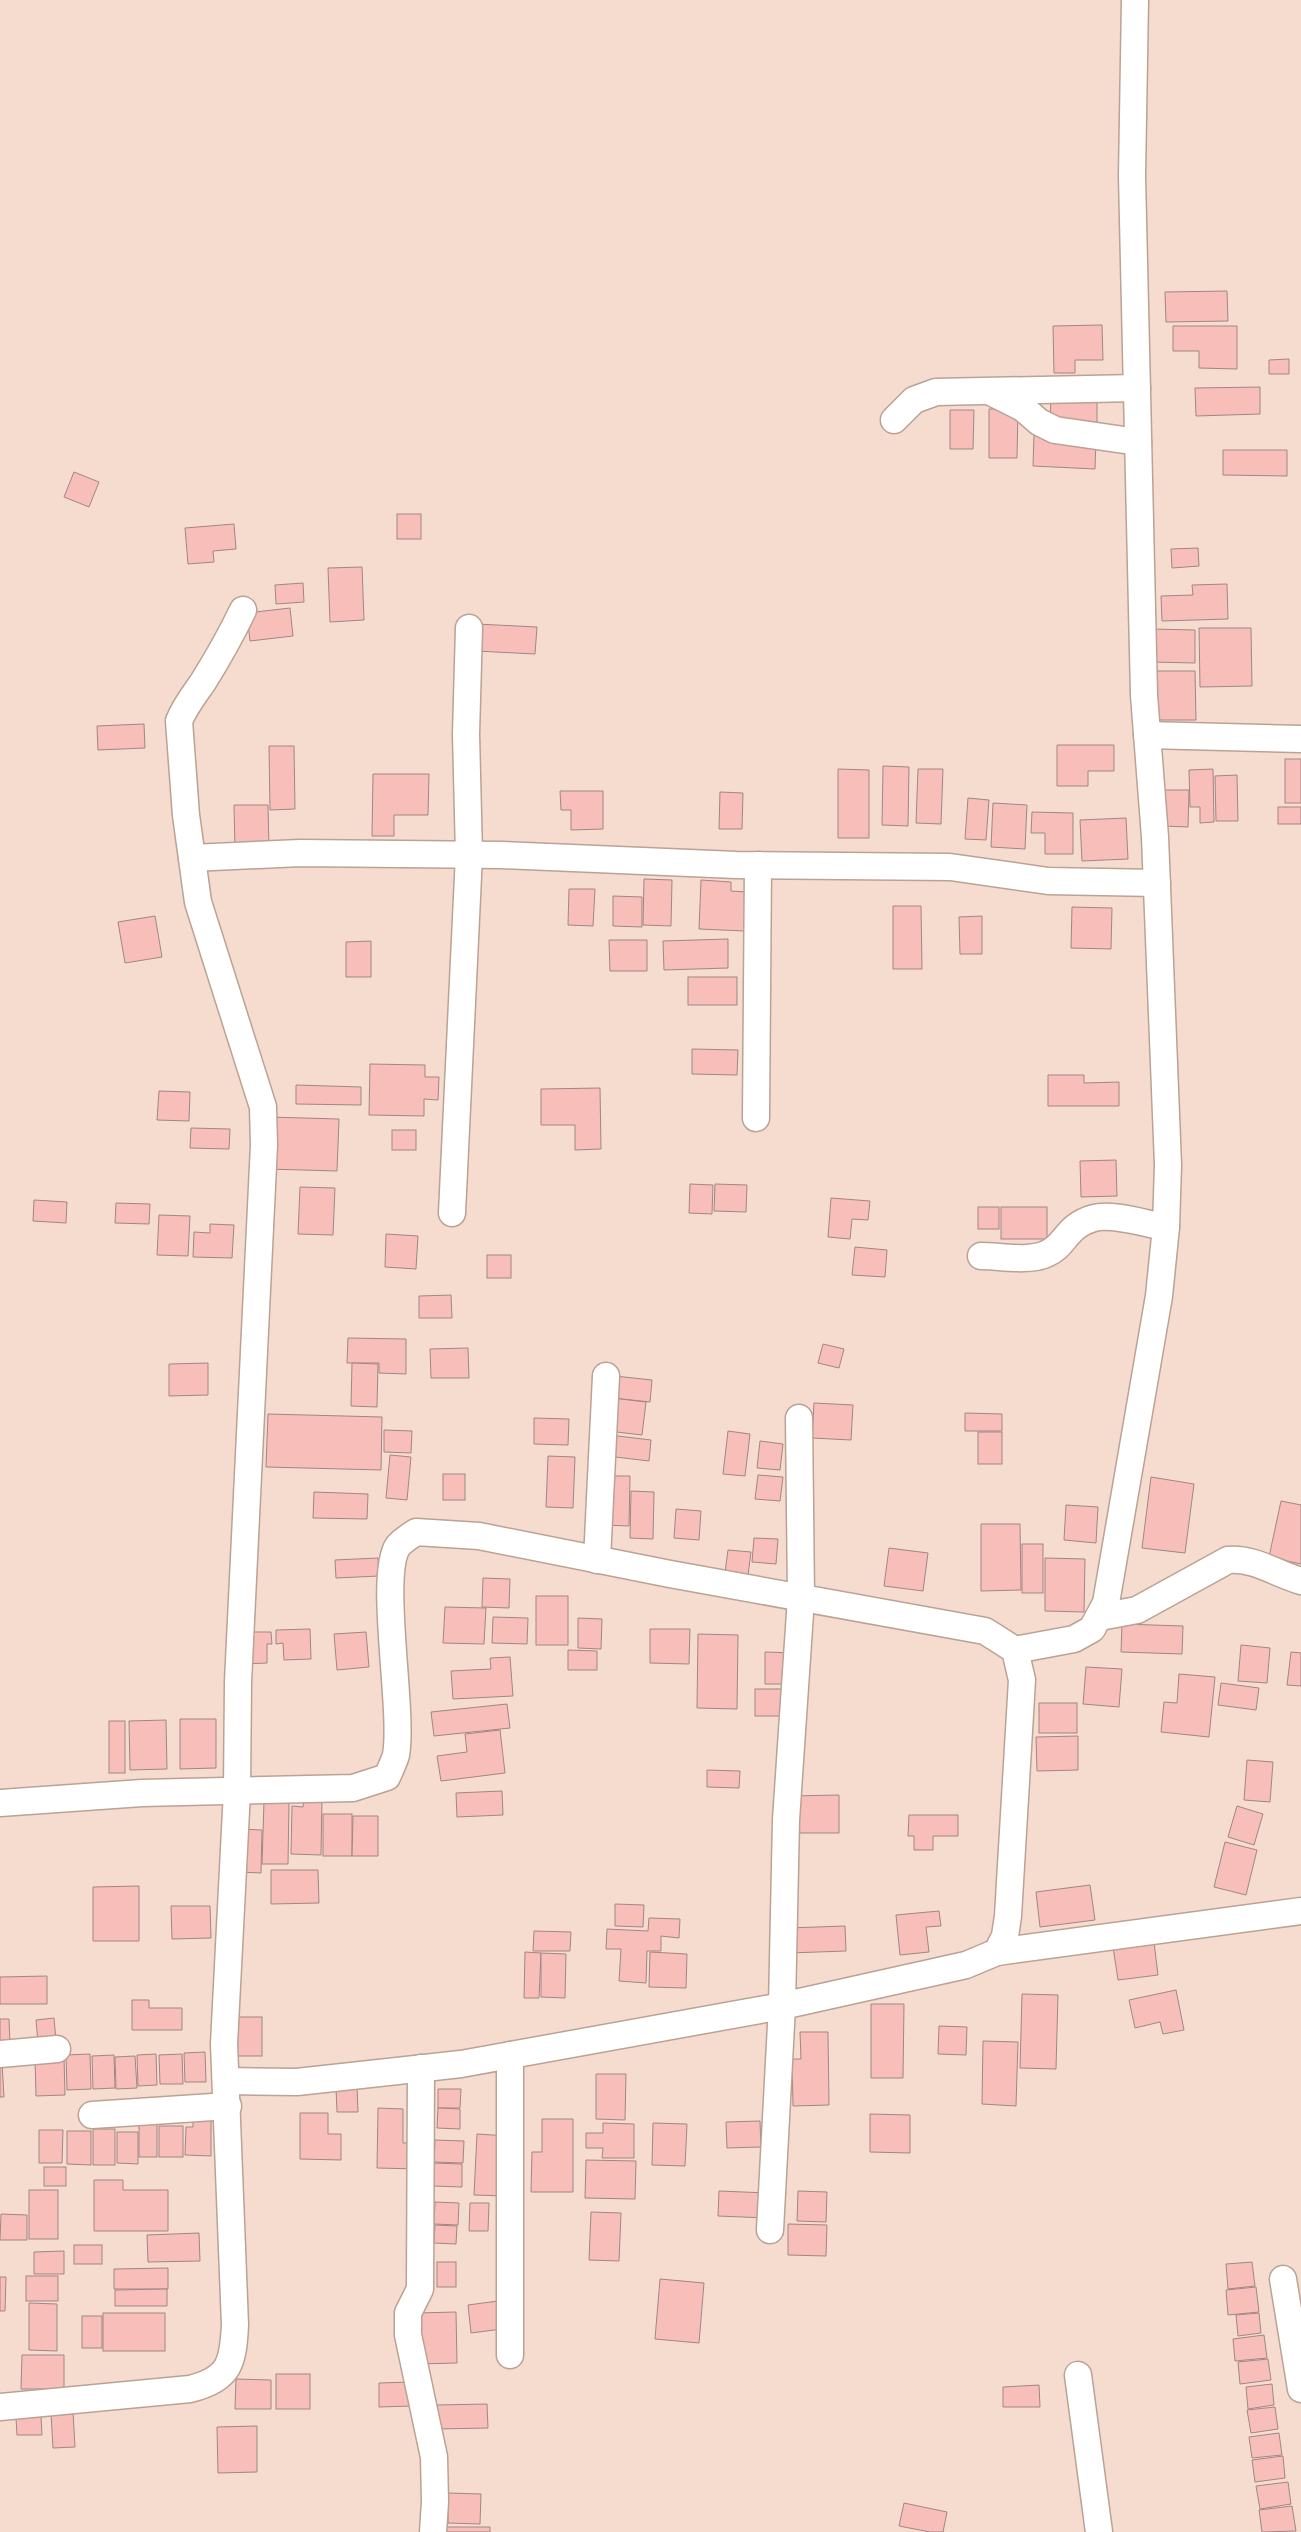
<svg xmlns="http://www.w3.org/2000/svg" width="1301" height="2532" font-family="'IBM Plex Sans',sans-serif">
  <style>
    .building { fill: #f8beba; stroke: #a18684 }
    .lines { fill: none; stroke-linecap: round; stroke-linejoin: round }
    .street-casing { stroke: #baa295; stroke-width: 29 }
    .street { stroke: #fff; stroke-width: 26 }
  </style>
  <rect width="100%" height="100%" fill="#f6dccf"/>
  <g class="building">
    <polygon points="1227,291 1228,321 1166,322 1165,292"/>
    <polygon points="1102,325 1103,360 1075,360 1075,373 1054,373 1053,326"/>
    <polygon points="1173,326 1237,326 1237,369 1199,368 1199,351 1173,351"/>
    <polygon points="1289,359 1289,374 1269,374 1269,360"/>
    <polygon points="1260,387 1260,414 1196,416 1195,388"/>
    <polygon points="1051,397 1097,399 1097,424 1050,423"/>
    <polygon points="989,409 1018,409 1017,458 989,458"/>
    <polygon points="950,410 974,410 973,449 950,449"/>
    <polygon points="1034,435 1096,438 1095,469 1033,466"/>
    <polygon points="1223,450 1287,450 1287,476 1223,475"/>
    <polygon points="74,472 99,482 89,507 64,497"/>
    <rect x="397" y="514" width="24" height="25"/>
    <polygon points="234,524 236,549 213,551 214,562 188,564 185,528"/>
    <polygon points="1198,548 1199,566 1172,568 1171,549"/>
    <polygon points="362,567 364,620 330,622 328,568"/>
    <polygon points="303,583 304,602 276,604 275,585"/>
    <polygon points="1227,584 1228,619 1162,621 1161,596 1193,595 1192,585"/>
    <polygon points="290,608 293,636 250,641 247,613"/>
    <polygon points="476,624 537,627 535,654 475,651"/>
    <polygon points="1199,628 1251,628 1252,686 1200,687"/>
    <polygon points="1152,629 1195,630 1195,663 1152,662"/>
    <polygon points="1148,671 1195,671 1196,720 1149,720"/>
    <polygon points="144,724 145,748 98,750 97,726"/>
    <polygon points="1057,745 1114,745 1114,771 1088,771 1088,786 1057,786"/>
    <polygon points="269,746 294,746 295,809 270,810"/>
    <rect x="1285" y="759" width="16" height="44"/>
    <polygon points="883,766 909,767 908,826 882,825"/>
    <polygon points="838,769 869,770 869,838 838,838"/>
    <polygon points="918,769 943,769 941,824 916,823"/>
    <polygon points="1213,769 1214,822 1200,823 1200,807 1190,807 1189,770"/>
    <polygon points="373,774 429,774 428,815 394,815 394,836 372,836"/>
    <polygon points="1237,775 1238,821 1216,821 1215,776"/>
    <polygon points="1165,790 1189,790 1188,827 1164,826"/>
    <polygon points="560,791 603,791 603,829 571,830 571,810 561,810"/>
    <polygon points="720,792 743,793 742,829 719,829"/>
    <polygon points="968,798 989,800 986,840 965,839"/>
    <polygon points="993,803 1027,805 1025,849 991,847"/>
    <polygon points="234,805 268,805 269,849 235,850"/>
    <rect x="1278" y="807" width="23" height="17"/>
    <polygon points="1032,812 1073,813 1073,854 1045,854 1045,833 1031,833"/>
    <polygon points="1126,818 1128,859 1082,861 1080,820"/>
    <polygon points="644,879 672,880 671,926 643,925"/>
    <polygon points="701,880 731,882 731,891 747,892 745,931 699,929"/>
    <polygon points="569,889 595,889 593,926 568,925"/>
    <polygon points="613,896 642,897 642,927 613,926"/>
    <polygon points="893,906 921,906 922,969 893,969"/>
    <polygon points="1072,907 1112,908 1111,949 1071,948"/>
    <polygon points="155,916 162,957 125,963 118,922"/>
    <polygon points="982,916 982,954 960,954 959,917"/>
    <polygon points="728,939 728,968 664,970 663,941"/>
    <polygon points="609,940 647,940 647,971 610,971"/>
    <polygon points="371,941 371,977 346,977 346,942"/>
    <rect x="688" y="977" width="49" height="28"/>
    <polygon points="692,1049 738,1050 737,1075 692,1074"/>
    <polygon points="370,1064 425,1065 425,1077 439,1077 438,1100 424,1099 424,1116 369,1115"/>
    <polygon points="1048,1075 1084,1075 1084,1083 1119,1082 1119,1106 1048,1106"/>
    <polygon points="296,1085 361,1087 361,1105 296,1104"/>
    <polygon points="600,1088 601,1149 575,1150 575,1125 541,1125 541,1089"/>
    <polygon points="159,1091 190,1092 189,1121 157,1120"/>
    <polygon points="269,1117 339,1119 337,1171 267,1169"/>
    <polygon points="191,1128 230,1129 229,1149 190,1148"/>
    <rect x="392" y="1130" width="24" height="20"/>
    <polygon points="1116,1160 1117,1196 1081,1197 1080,1161"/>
    <polygon points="690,1184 713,1185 712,1214 689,1213"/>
    <polygon points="715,1184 747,1185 746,1212 714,1211"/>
    <polygon points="300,1187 335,1188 333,1235 298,1234"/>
    <polygon points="831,1198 870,1201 868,1220 852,1219 850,1239 828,1237"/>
    <polygon points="34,1200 67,1202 66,1223 33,1221"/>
    <polygon points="116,1203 150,1204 149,1224 115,1223"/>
    <rect x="978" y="1207" width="21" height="22"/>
    <rect x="1001" y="1207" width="46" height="32"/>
    <polygon points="159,1215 190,1216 188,1256 157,1255"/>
    <polygon points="210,1224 234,1225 232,1258 193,1257 194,1232 210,1233"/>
    <polygon points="386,1234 418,1236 416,1269 385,1267"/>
    <polygon points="855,1247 887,1250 885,1277 852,1275"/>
    <rect x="487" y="1255" width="24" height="23"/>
    <polygon points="451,1295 452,1318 419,1318 419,1296"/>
    <polygon points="348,1338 406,1339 406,1374 379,1373 379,1363 347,1363"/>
    <polygon points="823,1344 844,1349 839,1368 818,1363"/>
    <polygon points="468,1348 469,1378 431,1378 430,1349"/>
    <polygon points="208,1363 208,1395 169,1396 169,1364"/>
    <polygon points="352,1363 378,1364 377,1407 351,1406"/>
    <polygon points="615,1376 652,1380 650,1402 613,1398"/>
    <polygon points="612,1398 646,1402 642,1435 608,1431"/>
    <polygon points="814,1403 853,1405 851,1440 812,1438"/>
    <polygon points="965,1413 1002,1414 1002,1431 965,1431"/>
    <polygon points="268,1414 382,1417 381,1470 266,1467"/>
    <polygon points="534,1418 569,1419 568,1445 534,1444"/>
    <polygon points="384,1430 412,1431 411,1453 384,1452"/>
    <polygon points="728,1431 750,1434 745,1476 723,1474"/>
    <rect x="978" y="1432" width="24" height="32"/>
    <polygon points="610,1435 651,1440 649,1461 607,1456"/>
    <polygon points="760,1441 783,1444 780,1470 757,1468"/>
    <polygon points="390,1455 411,1457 407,1500 386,1498"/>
    <polygon points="548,1456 575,1457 573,1508 546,1507"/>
    <rect x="443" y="1474" width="22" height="26"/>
    <polygon points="758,1475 783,1477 780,1501 755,1499"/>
    <polygon points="605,1476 630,1476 629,1526 604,1525"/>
    <polygon points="1151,1477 1194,1484 1185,1553 1142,1548"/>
    <polygon points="631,1491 654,1492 653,1539 630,1538"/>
    <polygon points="314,1492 368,1494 367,1519 313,1518"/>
    <polygon points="1281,1501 1301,1505 1301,1564 1269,1557"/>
    <polygon points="1066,1505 1098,1507 1096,1543 1064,1540"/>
    <polygon points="676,1509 701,1511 699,1540 674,1538"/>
    <polygon points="981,1524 1020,1524 1021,1590 981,1591"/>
    <polygon points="754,1538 778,1539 776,1564 752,1562"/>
    <rect x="1022" y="1544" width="21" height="49"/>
    <polygon points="889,1548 928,1553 923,1591 884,1586"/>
    <polygon points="728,1550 751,1552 747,1583 724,1580"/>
    <polygon points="378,1558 379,1576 336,1578 335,1560"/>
    <polygon points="1045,1558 1085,1559 1084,1612 1045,1611"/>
    <polygon points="483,1578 510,1579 509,1608 482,1607"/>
    <rect x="536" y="1596" width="32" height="49"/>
    <polygon points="445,1607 486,1608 484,1644 443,1643"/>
    <polygon points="493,1617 528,1618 527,1644 492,1643"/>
    <polygon points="578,1618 602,1619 601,1649 578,1648"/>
    <polygon points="1122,1624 1183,1626 1182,1654 1121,1652"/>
    <polygon points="310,1629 311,1659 284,1660 283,1643 276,1644 276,1630"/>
    <polygon points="650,1629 690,1629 689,1664 650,1663"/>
    <polygon points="242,1632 271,1632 272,1644 267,1644 267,1663 243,1664"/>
    <polygon points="366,1632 369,1667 337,1670 334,1634"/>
    <polygon points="698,1634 738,1635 737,1709 697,1708"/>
    <polygon points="1241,1645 1270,1648 1267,1683 1238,1681"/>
    <polygon points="568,1650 597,1651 597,1670 568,1670"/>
    <polygon points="765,1652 794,1653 794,1684 765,1684"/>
    <polygon points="1291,1652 1301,1653 1301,1686 1287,1685"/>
    <polygon points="510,1657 513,1696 453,1699 451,1671 491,1669 490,1658"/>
    <polygon points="1086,1667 1122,1669 1119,1707 1083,1704"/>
    <polygon points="1179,1674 1215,1677 1209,1737 1161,1732 1164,1702 1177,1703"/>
    <polygon points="1221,1683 1259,1688 1256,1710 1218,1705"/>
    <rect x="755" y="1689" width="32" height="27"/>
    <rect x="1039" y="1703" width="38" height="30"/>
    <polygon points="507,1704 510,1728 434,1736 431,1712"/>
    <polygon points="180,1719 216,1719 216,1768 180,1769"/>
    <polygon points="166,1720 167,1769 130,1770 129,1721"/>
    <rect x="109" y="1721" width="16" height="52"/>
    <polygon points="500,1730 505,1773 441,1781 437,1756 467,1752 465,1734"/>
    <polygon points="1078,1736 1078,1770 1037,1771 1036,1737"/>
    <polygon points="1247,1760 1273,1762 1270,1802 1244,1800"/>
    <polygon points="707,1770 740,1771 739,1788 707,1787"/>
    <polygon points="502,1791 503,1815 457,1817 456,1793"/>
    <polygon points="839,1795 839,1833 791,1833 790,1796"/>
    <polygon points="304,1800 322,1800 321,1855 291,1854 292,1806 303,1807"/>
    <polygon points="264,1801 289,1802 288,1864 262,1864"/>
    <polygon points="1237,1806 1263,1814 1254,1845 1228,1837"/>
    <rect x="323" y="1814" width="29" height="42"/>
    <polygon points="909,1815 958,1815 958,1836 933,1836 933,1850 914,1850 914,1836 908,1836"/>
    <polygon points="353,1816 378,1816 378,1856 352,1856"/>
    <polygon points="240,1829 262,1830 261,1873 239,1872"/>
    <polygon points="1225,1842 1257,1850 1246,1895 1214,1887"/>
    <polygon points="271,1870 318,1870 319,1903 271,1904"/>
    <polygon points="1090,1885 1095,1920 1040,1927 1036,1892"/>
    <polygon points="139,1886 139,1941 93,1941 93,1887"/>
    <polygon points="615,1904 644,1905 643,1927 615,1926"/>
    <polygon points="171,1906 210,1906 211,1938 172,1939"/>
    <polygon points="939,1911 941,1926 926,1927 929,1952 900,1955 896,1915"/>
    <polygon points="649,1918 680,1919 679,1938 661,1936 661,1951 647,1951 646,1983 619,1981 621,1949 606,1949 607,1929 648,1931"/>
    <polygon points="845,1926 846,1951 789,1953 788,1928"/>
    <polygon points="534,1931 571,1932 570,1951 533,1951"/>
    <polygon points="1154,1942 1158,1975 1118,1980 1113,1947"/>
    <polygon points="525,1952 541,1953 539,1998 524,1998"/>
    <polygon points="650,1952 687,1954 686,1988 649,1987"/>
    <polygon points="541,1953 566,1954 565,1998 541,1997"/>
    <polygon points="47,1976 47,2004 0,2004 0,1977"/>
    <polygon points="1176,1990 1184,2030 1163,2034 1160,2022 1135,2028 1129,2000"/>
    <polygon points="1022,1994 1058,1995 1056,2069 1020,2068"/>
    <polygon points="132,2000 149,2000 149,2008 182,2008 182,2030 132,2030"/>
    <polygon points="871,2004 904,2004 903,2078 871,2078"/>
    <rect x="231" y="2017" width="31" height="39"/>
    <polygon points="54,2018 56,2040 38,2042 36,2020"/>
    <polygon points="0,2019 9,2019 10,2044 0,2045"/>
    <polygon points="939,2026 967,2027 966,2055 938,2054"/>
    <polygon points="800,2032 828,2032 829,2105 793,2106 792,2059 801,2059"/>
    <polygon points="983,2041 1018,2042 1016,2106 982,2104"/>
    <polygon points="205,2052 206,2082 185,2082 184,2053"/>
    <polygon points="90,2054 91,2089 67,2090 66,2055"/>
    <polygon points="156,2054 157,2085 138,2086 137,2055"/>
    <polygon points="182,2054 183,2084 160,2084 159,2055"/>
    <polygon points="114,2055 115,2088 93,2089 92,2056"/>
    <polygon points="135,2056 137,2088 116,2089 115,2057"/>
    <polygon points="64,2057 65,2095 36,2096 35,2058"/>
    <polygon points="0,2063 2,2063 4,2097 0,2097"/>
    <polygon points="596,2074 626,2074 625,2120 596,2119"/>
    <polygon points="357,2087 358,2112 337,2112 336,2088"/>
    <polygon points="438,2089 461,2089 460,2108 438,2108"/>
    <polygon points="378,2108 403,2109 403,2143 418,2143 418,2169 377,2168"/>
    <polygon points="438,2108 460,2109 460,2129 437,2128"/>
    <polygon points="300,2113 328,2113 328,2134 341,2134 341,2160 300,2159"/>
    <polygon points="870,2114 910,2115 910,2153 870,2152"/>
    <polygon points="193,2118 211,2118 211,2156 185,2155 186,2127 193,2127"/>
    <polygon points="542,2119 573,2119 573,2192 531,2192 532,2152 542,2152"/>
    <polygon points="760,2121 761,2147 727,2148 726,2122"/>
    <rect x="139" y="2122" width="18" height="35"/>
    <polygon points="603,2123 634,2124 634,2158 602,2158 603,2148 586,2148 586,2133 603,2133"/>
    <polygon points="653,2123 687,2124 685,2166 652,2165"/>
    <rect x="159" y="2126" width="24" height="31"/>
    <rect x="93" y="2129" width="22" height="36"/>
    <polygon points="39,2130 63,2130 62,2163 39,2163"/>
    <polygon points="67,2131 91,2131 91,2165 67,2164"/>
    <polygon points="117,2132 138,2132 138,2164 117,2163"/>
    <polygon points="477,2134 508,2136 505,2196 474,2195"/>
    <polygon points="435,2140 464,2141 463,2163 434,2162"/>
    <polygon points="586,2160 636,2161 635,2199 585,2198"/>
    <polygon points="433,2163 462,2164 462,2187 433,2186"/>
    <rect x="44" y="2167" width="22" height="19"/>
    <polygon points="94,2180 123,2180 123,2190 168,2190 168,2231 94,2231"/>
    <rect x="29" y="2190" width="29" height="49"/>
    <polygon points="719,2191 768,2193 767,2218 718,2216"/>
    <polygon points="798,2191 827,2192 826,2222 797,2221"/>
    <polygon points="435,2202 459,2203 458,2225 434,2224"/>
    <polygon points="470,2203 489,2203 488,2231 469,2231"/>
    <polygon points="591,2212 621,2213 619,2261 589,2260"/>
    <polygon points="1,2214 27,2215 27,2240 0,2240"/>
    <polygon points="788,2224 827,2225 826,2256 788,2255"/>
    <polygon points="435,2225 457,2226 456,2244 434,2243"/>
    <polygon points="199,2233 200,2261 148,2262 147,2235"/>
    <rect x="74" y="2245" width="28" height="19"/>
    <polygon points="64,2251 64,2274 34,2274 34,2252"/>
    <rect x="437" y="2262" width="19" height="25"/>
    <polygon points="1252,2262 1255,2286 1228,2289 1226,2264"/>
    <polygon points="168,2268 168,2289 114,2289 114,2269"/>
    <rect x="26" y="2276" width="32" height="25"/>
    <polygon points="0,2277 6,2277 5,2311 0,2311"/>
    <polygon points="660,2279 704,2283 699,2343 655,2339"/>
    <polygon points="1256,2287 1259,2312 1228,2315 1226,2290"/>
    <polygon points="167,2289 167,2306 115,2306 115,2290"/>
    <polygon points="498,2301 502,2329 471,2333 468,2305"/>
    <polygon points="29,2303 57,2304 57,2351 29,2350"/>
    <polygon points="456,2312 457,2363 418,2364 417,2313"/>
    <rect x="103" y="2313" width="62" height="38"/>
    <polygon points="1259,2313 1261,2333 1238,2336 1236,2315"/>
    <rect x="82" y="2316" width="20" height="32"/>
    <polygon points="1264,2335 1267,2358 1235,2361 1233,2339"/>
    <polygon points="22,2355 64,2355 64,2389 21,2389"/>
    <polygon points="1268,2359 1271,2380 1240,2384 1238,2362"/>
    <rect x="276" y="2374" width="34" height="35"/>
    <polygon points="236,2379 271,2380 271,2409 235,2409"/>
    <polygon points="411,2382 412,2406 379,2407 379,2383"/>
    <polygon points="1272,2384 1274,2405 1248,2409 1246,2387"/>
    <polygon points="1039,2385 1040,2407 1003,2407 1003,2387"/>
    <polygon points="487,2404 488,2428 437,2429 437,2405"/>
    <polygon points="1275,2407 1278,2429 1251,2433 1247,2410"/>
    <polygon points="73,2412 75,2447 53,2448 51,2414"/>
    <polygon points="41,2417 42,2435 17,2435 16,2418"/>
    <polygon points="257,2426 257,2472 218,2473 217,2427"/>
    <polygon points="1279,2433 1282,2455 1252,2458 1249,2437"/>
    <polygon points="1283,2456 1285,2478 1255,2482 1252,2460"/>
    <polygon points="1288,2482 1291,2504 1260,2509 1256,2486"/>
    <polygon points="448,2493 481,2494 480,2524 448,2523"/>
    <polygon points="904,2503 947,2512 943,2532 930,2532 899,2526"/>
    <polygon points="1292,2506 1296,2531 1262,2532 1259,2510"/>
    <polygon points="446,2527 490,2527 490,2532 445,2532"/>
  </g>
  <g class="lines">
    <g class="street-casing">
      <g id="street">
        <polyline points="993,393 1023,408 1039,422 1055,430 1138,442"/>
        <polyline points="894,420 914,400 936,392 1137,388"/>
        <polyline points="1147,735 1301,739"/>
        <polyline points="192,858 300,853 501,855 736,865 950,867 1048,881 1157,883"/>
        <polyline points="756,1118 758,865"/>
        <polyline points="452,1213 469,855 466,734 469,628"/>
        <path d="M 981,1256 C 1000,1256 1028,1262 1046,1254 C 1066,1246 1065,1226 1094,1218 C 1112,1213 1146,1224 1166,1227"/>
        <polyline points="597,1560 606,1376"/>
        <path d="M 1100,1617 L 1137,1610 L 1228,1560 C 1252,1557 1277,1574 1301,1581"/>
        <polyline points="1015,1650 1074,1639 1092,1629 1106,1603 1159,1296 1166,1227 1168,1165 1155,837 1144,695 1132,176 1135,0"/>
        <path d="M 0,1803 L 142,1793 L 353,1788 L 387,1777 C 390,1770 394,1762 396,1755 C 404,1711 378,1575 398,1546 C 402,1541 410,1536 416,1532 L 479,1536 L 670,1574 L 985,1631 L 1015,1650 L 1022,1680 L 1008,1916 L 1005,1936 L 997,1952 L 966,1965 L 782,2006 L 461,2064 L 297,2082 L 226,2081"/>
        <polyline points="997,1952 1301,1911"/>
        <polyline points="0,2054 57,2049"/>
        <polyline points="510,2055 510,2355"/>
        <polyline points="421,2068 420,2289 408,2313 408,2335 434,2457 435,2502 433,2532"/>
        <polyline points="92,2115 228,2106"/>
        <polyline points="770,2230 782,2006 786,1820 801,1598 799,1418"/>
        <polyline points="1283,2279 1301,2389"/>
        <polyline points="1078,2375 1099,2532"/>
        <path d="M 0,2407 L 190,2389 C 230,2379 233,2363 235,2325 L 224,2044 L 237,1791 L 238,1682 L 264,1145 L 263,1107 L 198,902 L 186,815 L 179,721 C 185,706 194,695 203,682 C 218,658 231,635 243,610"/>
      </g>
    </g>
    <use href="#street" class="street"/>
  </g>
</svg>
